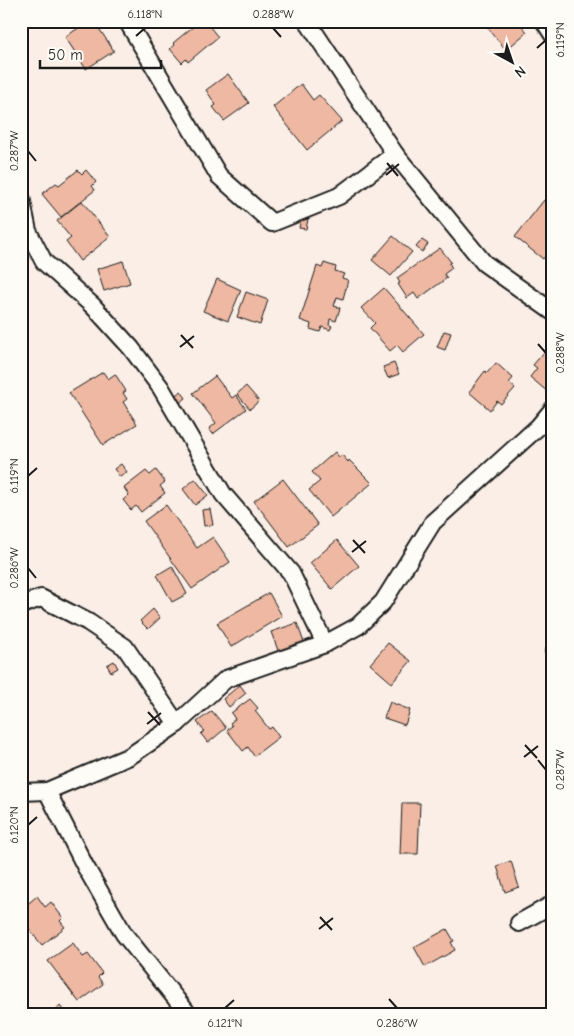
<svg xmlns="http://www.w3.org/2000/svg" width="574" height="1036" font-family="'Comic Neue',sans-serif">
  <style>
    .building { fill: #eeb8a2; stroke: #1c1c1c }
    .lines { fill: none; stroke-linecap: round; stroke-linejoin: round }
    .minor-casing { stroke: #1c1c1c; stroke-width: 20 }
    .minor { stroke: #fdfcf7; stroke-width: 16 }
    .ticks { fill: none; stroke: #1c1c1c; stroke-width: 2 }
    .neatline { fill: none; stroke: #1c1c1c; stroke-width: 2 }
    .ticks-label { font-size: 12px; text-anchor: middle; fill: #1c1c1c }
  </style>
  <rect width="100%" height="100%" fill="#faeee6"/>
  <filter id="ink" filterUnits="userSpaceOnUse"><feTurbulence type="fractalNoise" baseFrequency=".02" numOctaves="2"/><feDisplacementMap in="SourceGraphic" scale="10" xChannelSelector="R" yChannelSelector="G"/><feConvolveMatrix kernelMatrix="1 2 1 2 8 2 1 2 1" color-interpolation-filters="sRGB"/></filter>
  <g filter="url(#ink)">
    <g class="building">
      <polygon points="89,21 94,21 114,51 86,69 65,37"/>
      <polygon points="200,21 205,21 218,37 188,62 186,59 182,63 170,49 175,45 173,43"/>
      <polygon points="482,21 518,21 527,32 506,50"/>
      <polygon points="228,74 249,103 224,121 213,107 216,105 206,90"/>
      <polygon points="301,84 313,100 319,95 342,121 307,150 273,107"/>
      <polygon points="78,170 82,174 86,170 96,182 92,186 95,190 61,217 42,194 56,183 59,185"/>
      <polygon points="544,200 553,207 553,246 543,259 515,237"/>
      <polygon points="82,201 110,237 80,261 66,242 71,238 57,221"/>
      <polygon points="301,218 308,219 306,229 299,228"/>
      <polygon points="393,236 412,252 391,276 372,260"/>
      <polygon points="422,240 428,244 422,252 416,247"/>
      <polygon points="440,248 451,262 449,263 452,268 444,274 447,278 418,299 414,293 407,298 398,284 400,283 397,278"/>
      <polygon points="123,261 130,283 104,291 97,269"/>
      <polygon points="324,263 336,267 335,271 344,274 342,278 348,280 343,299 337,297 334,306 340,308 336,321 330,319 329,325 332,326 330,330 322,327 320,332 310,329 311,324 300,320 317,266 322,268"/>
      <polygon points="217,279 241,290 228,321 203,311"/>
      <polygon points="384,288 424,334 403,352 397,345 390,351 370,328 375,323 361,308"/>
      <polygon points="246,292 268,300 260,325 237,317"/>
      <polygon points="444,331 451,333 445,350 437,347"/>
      <polygon points="553,348 553,390 549,393 530,377 537,368 533,365 546,350 549,352"/>
      <polygon points="394,363 399,374 388,378 383,367"/>
      <polygon points="496,363 513,378 509,383 515,388 501,404 497,401 490,410 469,392 485,371 487,373"/>
      <polygon points="103,372 108,379 115,374 126,391 123,393 127,399 123,402 137,424 103,445 69,393"/>
      <polygon points="215,376 232,398 236,395 246,409 213,434 209,429 216,423 193,393"/>
      <polygon points="246,386 259,401 250,409 237,394"/>
      <polygon points="181,391 186,398 178,404 173,397"/>
      <polygon points="335,452 339,457 342,455 348,462 349,460 372,483 331,517 309,490 320,481 312,472"/>
      <polygon points="121,464 127,472 120,477 114,469"/>
      <polygon points="156,470 165,482 160,486 165,493 141,512 136,506 131,510 123,500 129,495 124,488 146,471 150,475"/>
      <polygon points="195,479 208,495 195,505 183,489"/>
      <polygon points="283,479 318,525 289,547 254,501"/>
      <polygon points="166,505 197,548 213,537 230,562 192,589 144,521"/>
      <polygon points="210,509 213,525 204,526 202,510"/>
      <polygon points="337,540 359,566 332,589 310,563"/>
      <polygon points="172,566 187,594 172,602 157,575"/>
      <polygon points="269,593 282,616 231,647 217,623"/>
      <polygon points="153,609 160,618 148,629 140,621"/>
      <polygon points="297,623 306,648 281,658 271,632"/>
      <polygon points="553,636 553,657 544,652"/>
      <polygon points="388,643 411,661 392,683 370,664"/>
      <polygon points="114,661 118,668 111,672 107,665"/>
      <polygon points="240,685 246,693 229,707 223,699"/>
      <polygon points="250,699 258,708 255,711 269,729 272,727 279,737 254,756 248,747 243,751 227,730 232,726 230,723 235,719 231,713"/>
      <polygon points="390,702 410,710 405,725 384,718"/>
      <polygon points="212,711 226,728 208,743 201,734 204,731 197,722"/>
      <polygon points="402,803 420,803 418,854 400,854"/>
      <polygon points="511,861 519,887 505,892 497,866"/>
      <polygon points="37,896 45,907 51,902 63,918 60,921 65,927 42,945 21,920 27,914 23,908"/>
      <polygon points="447,929 454,941 451,942 455,950 425,967 414,947"/>
      <polygon points="73,943 83,957 88,954 102,973 98,977 103,984 79,1002 48,961"/>
      <polygon points="60,1006 67,1015 49,1015"/>
    </g>
    <g class="lines">
      <g class="minor-casing">
        <g id="minor">
          <polyline points="127,21 219,176 272,223 339,196 395,154"/>
          <polyline points="307,21 395,154 484,263 553,312"/>
          <polyline points="544,21 553,35"/>
          <polyline points="21,197 28,231 44,262 93,306 131,348 161,388 223,494 291,573 325,644"/>
          <polyline points="21,605 41,598 88,622 125,647 177,724"/>
          <polyline points="47,791 85,866 124,934 189,1015"/>
          <polyline points="21,792 47,791 130,756 177,724 226,679 325,644 358,626 383,602 433,522 538,427 553,409"/>
          <polyline points="519,923 553,904"/>
        </g>
      </g>
      <use href="#minor" class="minor"/>
    </g>
  </g>
  <path class="ticks" d="M 273,28 L 281,37M 136,36 L 145,28M 537,48 L 546,40M 28,151 L 36,161M 387,163 L 398,176M 386,175 L 399,164M 181,335 L 193,348M 538,344 L 546,353M 180,347 L 194,336M 28,476 L 37,468M 353,540 L 365,553M 352,552 L 366,541M 28,568 L 36,578M 148,712 L 160,725M 147,724 L 161,713M 525,745 L 537,758M 524,757 L 538,746M 538,760 L 546,770M 28,825 L 37,817M 320,917 L 332,930M 319,929 L 333,918M 389,999 L 397,1008M 225,1008 L 234,1000"/>
  <rect width="574" height="1036" fill="none" stroke="#fdfcf7" stroke-width="55"/>
  <g transform="translate(512 62) rotate(140)" stroke="#fdfcf7" stroke-width="4" paint-order="stroke">
  <path d="M0-4L9 19L0 12L-9 19Z" fill="#1c1c1c"/>
  <text y="-8" font-size="14" font-weight="bold" text-anchor="middle" fill="#1c1c1c">N</text>
  </g>
  <path d="M40 60v8h121v-8" fill="none" stroke="#1c1c1c" stroke-width="2.5"/>
  <text x="48" y="60" font-size="15" fill="#1c1c1c" stroke="#fdfcf7" stroke-width="4" paint-order="stroke">50 m</text>
  <rect x="28" y="28" width="518" height="980" class="neatline"/>
  <g class="ticks-label">
    <text x="145" y="18">6.118°N</text>
    <text x="273" y="18">0.288°W</text>
    <text transform="translate(560 40) rotate(-90)" y="4">6.119°N</text>
    <text transform="translate(14 151) rotate(-90)" y="4">0.287°W</text>
    <text transform="translate(560 353) rotate(-90)" y="4">0.288°W</text>
    <text transform="translate(14 476) rotate(-90)" y="4">6.119°N</text>
    <text transform="translate(14 568) rotate(-90)" y="4">0.286°W</text>
    <text transform="translate(560 770) rotate(-90)" y="4">0.287°W</text>
    <text transform="translate(14 825) rotate(-90)" y="4">6.120°N</text>
    <text x="225" y="1027">6.121°N</text>
    <text x="397" y="1027">0.286°W</text>
  </g>
</svg>
